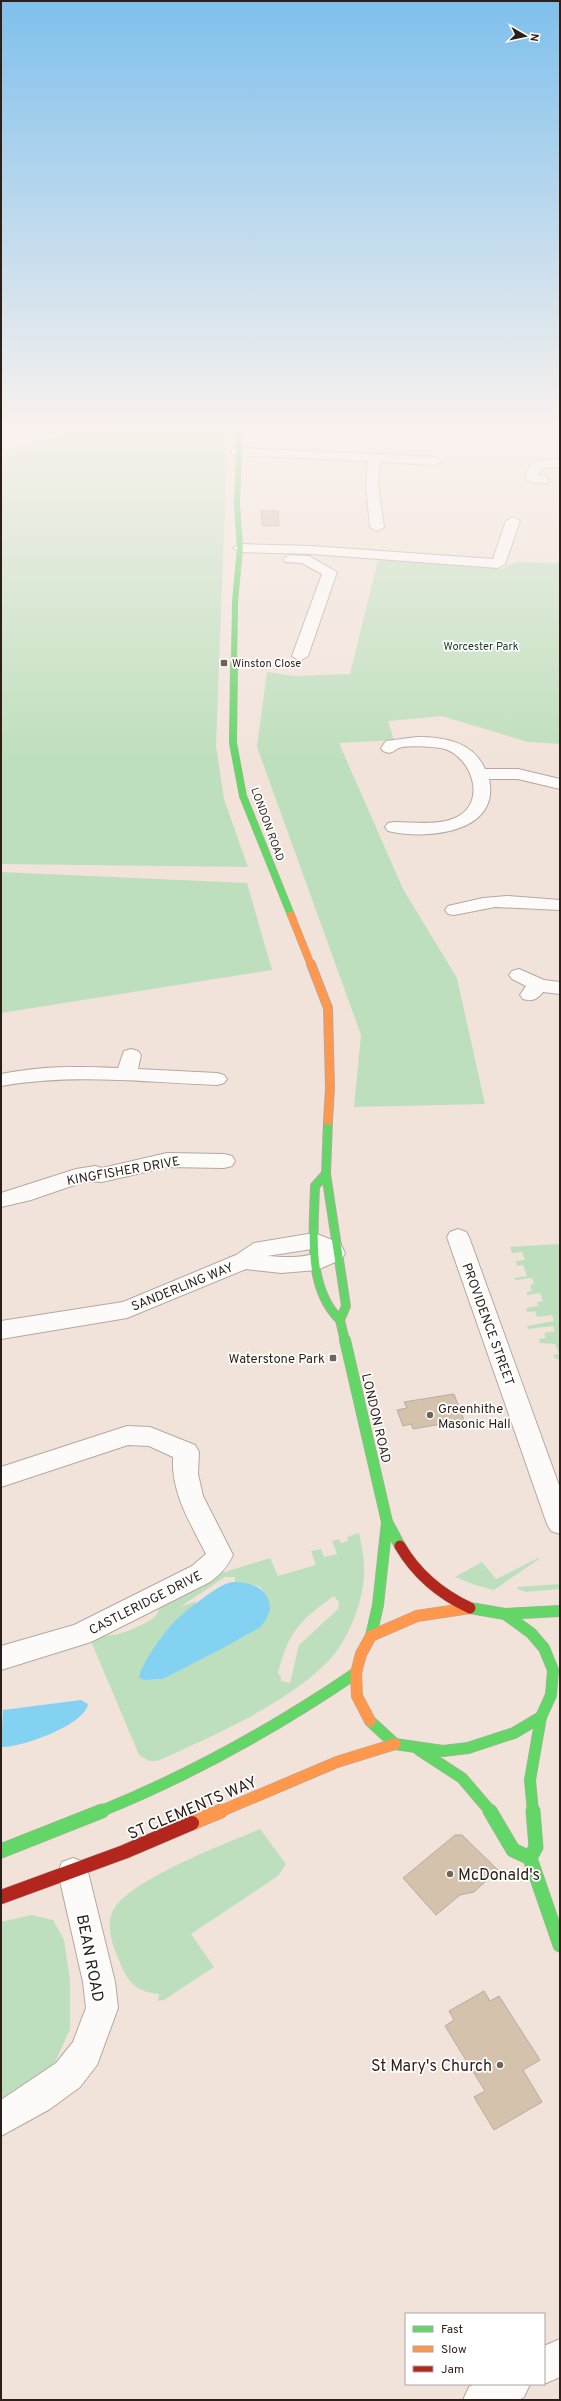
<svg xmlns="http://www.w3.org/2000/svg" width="561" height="2401" font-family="Overpass,sans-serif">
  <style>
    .green { fill: #bedfbd; fill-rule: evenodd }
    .water { fill: #83d2f2 }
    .building { fill: #d5c2ad; stroke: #b7aca2 }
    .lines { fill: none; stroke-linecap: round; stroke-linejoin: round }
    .street-casing { stroke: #b4a8a0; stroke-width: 2 }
    .fast-far4-casing { stroke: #b4a8a0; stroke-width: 6 }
    .fast-far3-casing { stroke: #b4a8a0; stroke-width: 8 }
    .fast-far2-casing { stroke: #b4a8a0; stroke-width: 10 }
    .fast-far1-casing { stroke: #b4a8a0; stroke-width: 12 }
    .fast-casing { stroke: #b4a8a0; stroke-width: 15 }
    .slow-far3-casing { stroke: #b4a8a0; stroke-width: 8 }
    .slow-far2-casing { stroke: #b4a8a0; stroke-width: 10 }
    .slow-far1-casing { stroke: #b4a8a0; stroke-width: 12 }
    .slow-casing { stroke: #b4a8a0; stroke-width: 15 }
    .jam-far1-casing { stroke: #b4a8a0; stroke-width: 12 }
    .jam-casing { stroke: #b4a8a0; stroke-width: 15 }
    .street { fill: #fdfbf9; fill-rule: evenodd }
    .fast-far4 { stroke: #63d668; stroke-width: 5.5 }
    .fast-far3 { stroke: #63d668; stroke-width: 7 }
    .fast-far2 { stroke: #63d668; stroke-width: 8 }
    .fast-far1 { stroke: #63d668; stroke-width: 11 }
    .fast { stroke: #63d668; stroke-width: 14 }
    .slow-far3 { stroke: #ff974d; stroke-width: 7 }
    .slow-far2 { stroke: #ff974d; stroke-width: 8 }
    .slow-far1 { stroke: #ff974d; stroke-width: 11 }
    .slow { stroke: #ff974d; stroke-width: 14 }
    .jam-far1 { stroke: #b3261e; stroke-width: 11 }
    .jam { stroke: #b3261e; stroke-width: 14 }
    .poi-dot { fill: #71645b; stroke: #fff; stroke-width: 1.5 }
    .labels { text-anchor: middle; stroke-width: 3.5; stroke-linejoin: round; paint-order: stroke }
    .far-park-label { font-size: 11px; fill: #153a20; stroke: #fff }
    .far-poi-label { font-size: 11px; fill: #2b1f17; stroke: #fff; text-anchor: start }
    .far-street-label { font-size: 11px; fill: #2b1f17; stroke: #fff }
    .street-label { font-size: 13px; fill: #2b1f17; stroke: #fff }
    .poi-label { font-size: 13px; fill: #2b1f17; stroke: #fff; text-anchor: end }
    .near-street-label { font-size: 16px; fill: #2b1f17; stroke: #fff }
    .near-poi-label { font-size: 16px; fill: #2b1f17; stroke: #fff; text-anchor: start }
  </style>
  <rect width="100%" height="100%" fill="#f2e3da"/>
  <g class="green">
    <polygon points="120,425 169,425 171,428 228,425 216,746 224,799 248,867 1,864 1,453 63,434 118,428"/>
    <polygon points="360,425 363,425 364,427 420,425 418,435 365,433 362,432"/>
    <polygon points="378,560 502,569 516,562 560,563 560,744 528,742 442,716 388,721 394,740 339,743 403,889 457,978 485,1104 354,1107 361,1035 257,747 267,672 294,676 350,674"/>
    <polygon points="1,872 247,883 272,970 1,1013"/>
    <polygon points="558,1244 560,1250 560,1359 555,1359 553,1355 559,1354 555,1344 540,1343 539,1339 546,1338 544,1333 555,1331 553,1326 528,1329 527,1326 554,1321 552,1315 537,1317 535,1311 527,1312 526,1308 538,1306 537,1302 543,1301 540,1293 527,1295 527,1292 532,1291 530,1285 534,1284 532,1278 515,1280 514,1278 527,1276 523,1265 517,1266 516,1261 525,1260 522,1252 512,1253 510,1247"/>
    <path d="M 359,1533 C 362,1547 365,1562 364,1576 C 362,1604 350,1635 332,1657 C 292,1702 211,1737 157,1761 L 149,1761 L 139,1755 L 91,1641 C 103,1633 105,1637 118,1634 C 127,1632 152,1622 157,1614 C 159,1611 160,1606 162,1602 L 215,1575 L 270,1558 L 278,1576 L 316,1565 L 311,1551 L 321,1549 L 324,1557 L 337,1554 L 332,1541 L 339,1539 L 341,1543 L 348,1541 L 347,1537 ZM 225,1577 L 235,1577 L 235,1582 L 259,1586 L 266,1594 L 270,1609 L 263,1623 L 249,1634 L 163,1679 L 149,1680 L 139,1678 C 138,1668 166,1630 174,1622 C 181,1615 193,1611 196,1601 L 180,1607 ZM 334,1596 L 339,1602 L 338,1609 L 299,1645 L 290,1683 L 281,1681 L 281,1677 L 278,1673 C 289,1631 299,1621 334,1596 Z"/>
    <polygon points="538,1558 539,1559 494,1590 475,1585 455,1577 482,1562 496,1579"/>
    <polygon points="560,1584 560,1589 526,1592 517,1589 518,1587"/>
    <path d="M 260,1829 L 286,1864 L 278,1876 L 191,1934 L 214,1967 L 164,2000 L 158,2001 L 159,1994 C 135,1992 127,1981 119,1960 C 113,1946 106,1928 112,1913 C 124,1881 228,1843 260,1829 Z"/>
    <polygon points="31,1915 53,1920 64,1940 70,1981 70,2029 51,2071 1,2107 1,1922"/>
  </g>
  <g class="water">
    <path d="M 232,1582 C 250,1582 270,1587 270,1609 L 266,1620 L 259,1628 L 225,1647 L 163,1679 L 145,1680 L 139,1678 C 138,1668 165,1631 173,1623 C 184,1612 218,1584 232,1582 Z"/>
    <path d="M 81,1700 L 88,1704 C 85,1725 20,1748 1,1747 L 3,1710 Z"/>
  </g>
  <g class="building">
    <polygon points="261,511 278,511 279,526 262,526"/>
    <polygon points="454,1394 464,1420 413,1429 411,1424 403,1426 397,1410 407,1408 404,1402"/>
    <polygon points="455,1835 462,1835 498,1870 474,1892 460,1895 436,1915 403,1878"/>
    <polygon points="484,1991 490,2001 499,1996 540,2060 523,2070 542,2102 494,2130 474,2097 485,2091 445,2026 454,2020 449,2011"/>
  </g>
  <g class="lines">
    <g class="street-casing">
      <g id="street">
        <polygon points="237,448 436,457 442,461 436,465 380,462 378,485 384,527 377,531 370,527 366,485 368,461 233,455 231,452 233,449"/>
        <polygon points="560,459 560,467 541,468 538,475 547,477 548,480 547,483 531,482 525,478 532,461"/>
        <polygon points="513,517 520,521 505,564 498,568 312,554 240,552 233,548 240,544 312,546 493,559 506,521"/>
        <polygon points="290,555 309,556 337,572 308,656 300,661 292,656 322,574 302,563 285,562 283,559"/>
        <path d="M 417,737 C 445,737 473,742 485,769 L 518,769 L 560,779 L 560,789 L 518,779 L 489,779 C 501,834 425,840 388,831 L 385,827 L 388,823 L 394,822 C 414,822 439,826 457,817 C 487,802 472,758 445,749 C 437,747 403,744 397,749 C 394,751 393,752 389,753 L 383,751 L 381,748 L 386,741 Z"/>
        <polygon points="507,896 560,900 560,910 495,907 454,915 448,914 445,910 448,906 483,898"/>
        <path d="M 519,969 L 544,980 L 560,982 L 560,994 L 543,992 C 537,999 533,1002 523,999 L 520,995 L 526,986 L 512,979 L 509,975 L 512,971 Z"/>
        <path d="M 131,1049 L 138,1051 L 141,1055 L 138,1069 L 217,1073 L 224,1075 L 227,1079 L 224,1083 L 217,1085 C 145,1082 72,1073 1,1086 L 1,1074 C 41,1066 77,1066 118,1068 L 124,1051 Z"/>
        <polygon points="167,1153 224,1154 232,1156 235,1161 232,1166 224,1168 167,1167 102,1182 86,1181 31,1200 1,1207 1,1193 76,1169 95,1166 102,1168"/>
        <polygon points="458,1229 466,1232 469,1237 560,1488 560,1534 551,1531 547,1524 447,1237 450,1232"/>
        <path d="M 314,1233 L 340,1243 L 345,1253 L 342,1259 L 317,1270 L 281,1273 L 246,1269 L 127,1318 L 1,1339 L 1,1321 L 123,1302 L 236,1255 L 254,1243 ZM 312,1249 L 318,1252 C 304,1259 282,1257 267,1256 Z"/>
        <path d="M 127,1426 L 150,1427 L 195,1445 L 199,1452 L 198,1474 L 203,1496 L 233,1555 C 227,1567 221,1574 210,1582 L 91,1642 L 1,1670 L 1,1646 L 74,1625 L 192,1566 L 206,1554 C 190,1522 171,1493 173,1457 L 149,1446 L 128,1445 L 1,1487 L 1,1467 Z"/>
        <polygon points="73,1858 84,1862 88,1872 115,1982 118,2008 97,2065 80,2087 50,2109 1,2136 1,2100 56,2063 73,2042 86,2008 83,1982 58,1872 62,1862"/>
        <polygon points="560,2339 560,2377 544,2384 544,2346"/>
        <polygon points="474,2384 530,2384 524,2397 519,2400 463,2400 469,2387"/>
      </g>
    </g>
    <g class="fast-far4-casing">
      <polyline id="fast-far4" points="234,665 235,602 240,548 237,504 240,425"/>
    </g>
    <g class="fast-far3-casing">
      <polyline id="fast-far3" points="234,664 233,743 243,796 291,915"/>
    </g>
    <g class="fast-far2-casing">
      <g id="fast-far2">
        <polyline points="328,1121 326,1174 346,1306 340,1320 345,1341"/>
        <path d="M 326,1174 L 315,1186 C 314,1229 306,1287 340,1320"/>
      </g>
    </g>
    <g class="fast-far1-casing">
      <g id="fast-far1">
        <polyline points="345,1340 387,1522 400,1546"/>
        <polyline points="505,1614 560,1611"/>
        <polyline points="371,1636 378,1605 387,1522"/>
        <polyline points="370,1721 395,1744 443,1751 468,1748 514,1733 541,1717 551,1695 553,1670 544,1648 531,1633 505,1614 470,1608"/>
        <polyline points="419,1750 462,1778 491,1812"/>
        <path d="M 99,1812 C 191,1775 275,1728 356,1673"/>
        <polyline points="533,1812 530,1780 541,1717"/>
      </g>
    </g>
    <g class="fast-casing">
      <g id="fast">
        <polyline points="490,1811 513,1850 530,1858 560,1945"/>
        <polyline points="1,1851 102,1811"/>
        <polyline points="530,1858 536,1847 533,1811"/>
      </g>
    </g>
    <g class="slow-far3-casing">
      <polyline id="slow-far3" points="291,915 311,965"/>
    </g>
    <g class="slow-far2-casing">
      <polyline id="slow-far2" points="311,964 328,1008 330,1088 328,1121"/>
    </g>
    <g class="slow-far1-casing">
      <g id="slow-far1">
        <polyline points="370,1721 357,1696 356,1673 361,1654 371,1636 417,1616 470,1608"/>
        <polyline points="219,1812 337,1762 395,1744"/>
      </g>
    </g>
    <g class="slow-casing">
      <polyline id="slow" points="192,1823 221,1811"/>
    </g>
    <g class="jam-far1-casing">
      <path id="jam-far1" d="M 400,1546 C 417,1575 440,1594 470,1608"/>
    </g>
    <g class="jam-casing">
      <polyline id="jam" points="1,1897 124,1852 192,1823"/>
    </g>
    <use href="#street" class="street"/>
    <use href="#fast-far4" class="fast-far4"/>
    <use href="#fast-far3" class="fast-far3"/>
    <use href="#fast-far2" class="fast-far2"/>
    <use href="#fast-far1" class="fast-far1"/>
    <use href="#fast" class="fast"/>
    <use href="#slow-far3" class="slow-far3"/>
    <use href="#slow-far2" class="slow-far2"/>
    <use href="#slow-far1" class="slow-far1"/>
    <use href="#slow" class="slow"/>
    <use href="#jam-far1" class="jam-far1"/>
    <use href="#jam" class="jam"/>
  </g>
  <linearGradient id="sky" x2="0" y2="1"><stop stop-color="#7fc0ec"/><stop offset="0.56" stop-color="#f9f2ee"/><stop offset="1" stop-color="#f9f2ee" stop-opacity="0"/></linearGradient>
  <rect width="561" height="761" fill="url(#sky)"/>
  <g class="poi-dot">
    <rect x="220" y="659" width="8" height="8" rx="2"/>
    <rect x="329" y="1354" width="8" height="8" rx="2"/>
    <circle cx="430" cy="1415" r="4"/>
    <circle cx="450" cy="1874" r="4"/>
    <circle cx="500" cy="2065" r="4"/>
  </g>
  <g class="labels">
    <g class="far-park-label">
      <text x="481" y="650">Worcester Park</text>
    </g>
    <g class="far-poi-label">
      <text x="232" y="667">Winston Close</text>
    </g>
    <g class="far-street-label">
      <text transform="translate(268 824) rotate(70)" y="4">LONDON ROAD</text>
    </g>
    <g class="street-label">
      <text transform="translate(123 1170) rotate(-10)" y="5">KINGFISHER DRIVE</text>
      <text transform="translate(182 1286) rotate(-22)" y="5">SANDERLING WAY</text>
      <text transform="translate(489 1324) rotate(70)" y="5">PROVIDENCE STREET</text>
      <text transform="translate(377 1418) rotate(77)" y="5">LONDON ROAD</text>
      <text transform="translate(145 1602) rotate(-27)" y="5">CASTLERIDGE DRIVE</text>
    </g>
    <g class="poi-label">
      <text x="325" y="1363">Waterstone Park</text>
      <text x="438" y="1413" text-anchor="start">Greenhithe<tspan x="438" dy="15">Masonic Hall</tspan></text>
    </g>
    <g class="near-street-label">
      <text transform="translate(192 1807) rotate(-23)" y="6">ST CLEMENTS WAY</text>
      <text transform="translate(91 1958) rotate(79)" y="6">BEAN ROAD</text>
    </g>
    <g class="near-poi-label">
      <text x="458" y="1880">McDonald's</text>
      <text x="492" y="2071" text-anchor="end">St Mary's Church</text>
    </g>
  </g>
  <rect width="561" height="2401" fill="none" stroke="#2b1f17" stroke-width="4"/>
  <rect x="405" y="2313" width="140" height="72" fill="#ffffff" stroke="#aaa5a2"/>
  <rect x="413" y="2326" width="20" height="6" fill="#63d668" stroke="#aaa5a2"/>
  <text x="441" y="2333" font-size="12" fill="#2b1f17">Fast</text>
  <rect x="413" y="2346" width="20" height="6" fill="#ff974d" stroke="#aaa5a2"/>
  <text x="441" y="2353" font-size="12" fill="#2b1f17">Slow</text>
  <rect x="413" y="2366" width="20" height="6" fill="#b3261e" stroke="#aaa5a2"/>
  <text x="441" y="2373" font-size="12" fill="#2b1f17">Jam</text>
  <g transform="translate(525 36) rotate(99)" stroke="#ffffff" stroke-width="3" paint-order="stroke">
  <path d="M0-3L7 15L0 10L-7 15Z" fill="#2b1f17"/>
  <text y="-6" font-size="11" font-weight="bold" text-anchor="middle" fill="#2b1f17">N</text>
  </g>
</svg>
